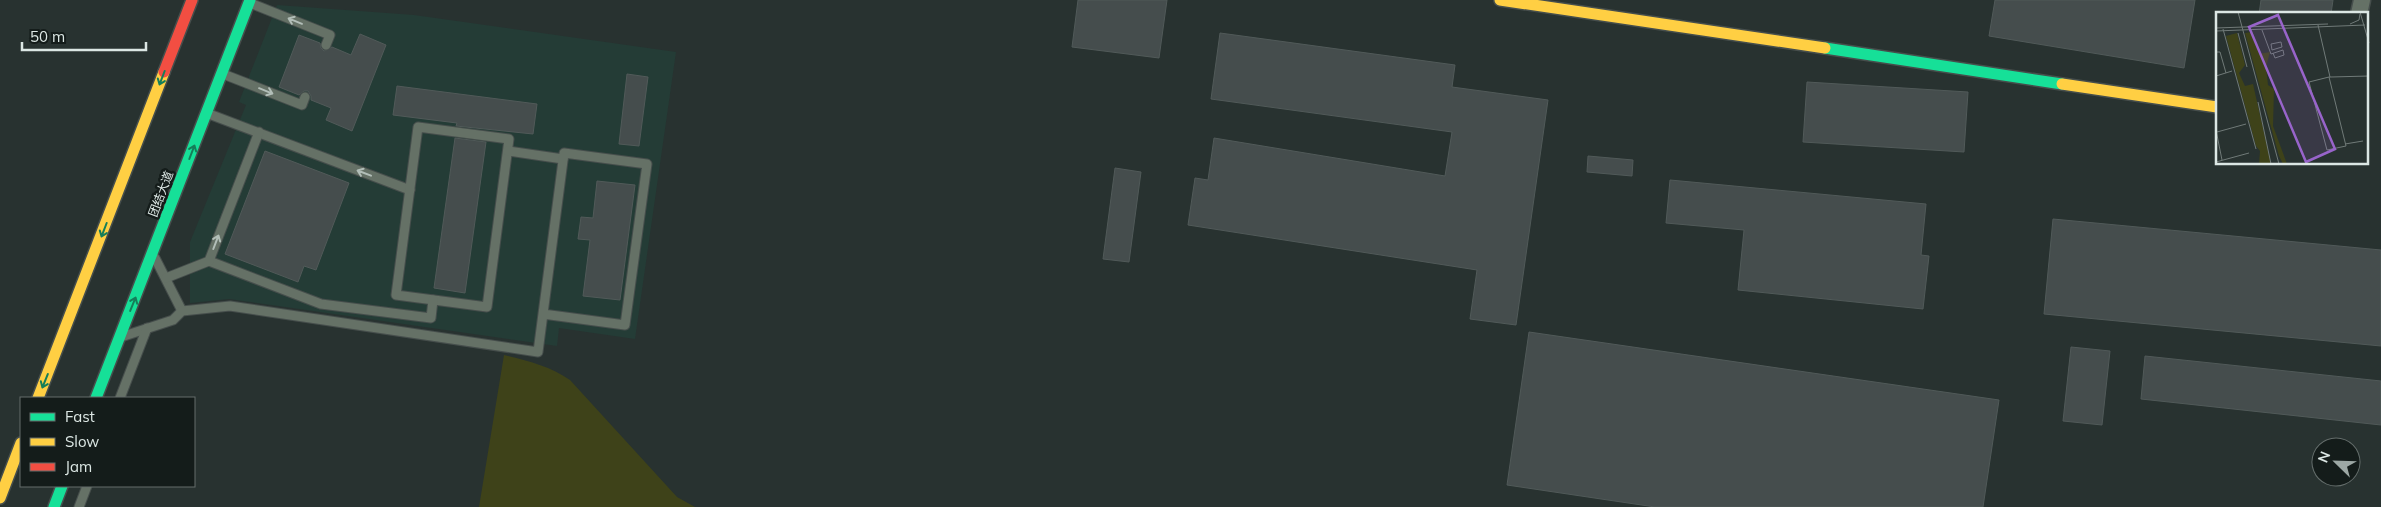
<svg xmlns="http://www.w3.org/2000/svg" width="2381" height="507" font-family="Mulish,'Noto Sans SC',sans-serif">
  <style>
    .built { fill: #243c36 }
    .green { fill: #3e4219 }
    .building { fill: #454d4d; stroke: #515a59 }
    .lines { fill: none; stroke-linecap: round; stroke-linejoin: round }
    .lane-casing { stroke: #464e4c; stroke-width: 11 }
    .street-casing { stroke: #464e4c; stroke-width: 19 }
    .fast-casing { stroke: #464e4c; stroke-width: 14 }
    .slow-casing { stroke: #464e4c; stroke-width: 14 }
    .jam-casing { stroke: #464e4c; stroke-width: 14 }
    .lane { stroke: #657166; stroke-width: 9 }
    .street { stroke: #657166; stroke-width: 16 }
    .fast { stroke: #16e098; stroke-width: 11 }
    .slow { stroke: #ffcf43; stroke-width: 11 }
    .jam { stroke: #f24e42; stroke-width: 11 }
    .oneway { stroke: #b2beb8 }
    .oneway2 { stroke: #157e59 }
    .labels { text-anchor: middle; stroke-width: 5; stroke-linejoin: round; paint-order: stroke }
    .street-label { font-size: 12px; fill: #dce7e4; stroke: #141c1a }
    .inset-road { fill: none; stroke: #707a78; stroke-width: 1 }
    .view { fill: #9864ca; fill-opacity: 0.15; stroke: #9864ca; stroke-width: 2.5 }
    .inset-edge { fill: none; stroke: #dce7e4; stroke-width: 2.5 }
  </style>
  <rect width="100%" height="100%" fill="#283230"/>
  <polygon class="built" points="277,5 414,15 676,52 635,339 559,328 557,346 229,299 190,303 190,242 246,105 239,102"/>
  <path class="green" d="M 504,355 C 528,361 550,366 570,380 L 677,497 L 695,507 L 479,507 Z"/>
  <g class="building">
    <polygon points="1078,0 1167,0 1159,58 1072,47"/>
    <polygon points="1995,0 2195,0 2184,68 1989,36"/>
    <polygon points="2261,0 2333,0 2331,14 2259,14"/>
    <polygon points="1220,33 1455,65 1452,87 1548,100 1516,325 1470,319 1477,270 1188,225 1195,178 1208,180 1214,138 1445,176 1452,132 1211,99"/>
    <polygon points="360,34 386,45 352,131 326,120 331,108 311,100 311,96 308,91 304,91 299,95 279,87 299,35 320,43 321,48 324,51 332,47 351,55"/>
    <polygon points="627,74 648,77 639,146 619,144"/>
    <polygon points="1807,82 1968,92 1964,152 1803,142"/>
    <polygon points="397,86 537,104 533,134 456,126 457,123 393,115"/>
    <polygon points="455,138 486,142 465,293 434,288"/>
    <polygon points="265,151 349,183 316,270 304,266 298,282 225,254"/>
    <polygon points="1588,156 1633,160 1632,176 1587,172"/>
    <polygon points="1115,168 1141,172 1129,262 1103,259"/>
    <polygon points="1670,180 1926,204 1921,255 1929,256 1923,309 1738,290 1744,230 1666,223"/>
    <polygon points="597,181 635,185 620,300 583,296 590,240 578,239 581,217 593,218"/>
    <polygon points="2053,219 2381,250 2381,346 2044,314"/>
    <polygon points="1529,332 1999,400 1983,507 1655,507 1507,485"/>
    <polygon points="2071,347 2110,351 2102,425 2063,421"/>
    <polygon points="2145,356 2381,381 2381,425 2141,399"/>
  </g>
  <g class="lines">
    <g class="lane-casing">
      <g id="lane">
        <polyline points="250,3 330,35 326,45"/>
        <polyline points="223,74 302,105 305,97"/>
        <polyline points="209,114 410,190"/>
        <polygon points="418,127 509,139 487,307 396,295"/>
        <polyline points="508,151 563,159"/>
        <polyline points="155,258 182,311"/>
        <polyline points="209,261 321,304 431,318 433,300"/>
        <polyline points="166,278 209,261 259,132"/>
        <polyline points="124,336 173,320 182,311 230,306 538,352 564,153 647,164 625,325 543,314"/>
        <polyline points="120,398 147,328"/>
        <polyline points="79,507 87,486"/>
      </g>
    </g>
    <g class="street-casing">
      <polyline id="street" points="2359,14 2362,0"/>
    </g>
    <g class="fast-casing">
      <g id="fast">
        <polyline points="1825,48 2062,84"/>
        <polyline points="96,398 250,0"/>
        <polyline points="54,507 62,486"/>
      </g>
    </g>
    <g class="slow-casing">
      <g id="slow">
        <polyline points="1500,0 1825,48"/>
        <polyline points="2062,84 2217,107"/>
        <polyline points="38,398 164,72"/>
        <polyline points="0,498 21,443"/>
      </g>
    </g>
    <g class="jam-casing">
      <polyline id="jam" points="164,72 192,0"/>
    </g>
    <use href="#lane" class="lane"/>
    <use href="#street" class="street"/>
    <use href="#fast" class="fast"/>
    <use href="#slow" class="slow"/>
    <use href="#jam" class="jam"/>
  </g>
  <defs><path id="oneway-shaft" d="M-6 0H5M1.5-3L5.5 0L1.5 3" fill="none" stroke-width="1.6" stroke-linecap="round" stroke-linejoin="round" transform="scale(1.25)"/></defs>
  <g class="oneway">
    <use href="#oneway-shaft" transform="translate(295 21) rotate(-158)"/>
    <use href="#oneway-shaft" transform="translate(266 91) rotate(22)"/>
    <use href="#oneway-shaft" transform="translate(364 173) rotate(-159)"/>
    <use href="#oneway-shaft" transform="translate(216 242) rotate(-69)"/>
  </g>
  <g class="oneway2">
    <use href="#oneway-shaft" transform="translate(162 78) rotate(111)"/>
    <use href="#oneway-shaft" transform="translate(192 152) rotate(-69)"/>
    <use href="#oneway-shaft" transform="translate(104 230) rotate(111)"/>
    <use href="#oneway-shaft" transform="translate(133 304) rotate(-68)"/>
    <use href="#oneway-shaft" transform="translate(45 381) rotate(112)"/>
  </g>
  <g class="labels">
    <g class="street-label">
      <text transform="translate(161 194) rotate(-69)" y="4">团结大道</text>
    </g>
  </g>
  <g transform="translate(2216 12)">
    <rect width="152" height="152" fill="#283230"/>
    <path d="M 36,20 L 43,42 L 54,40 L 50,55 L 52,73 L 58,77 L 57,114 L 71,152 L 67,152 L 63,144 L 29,21 ZM 21,21 L 29,53 L 23,61 L 29,74 L 37,72 L 55,152 L 43,152 L 44,139 L 40,134 L 10,24 Z" fill="#3e4219"/>
    <path class="inset-road" d="M 22,0 L 63,152M 144,0 L 153,31M 134,12 L 143,8 L 144,2M 102,13 L 114,65M 0,16 L 112,12M 7,17 L 40,137M 46,18 L 55,42 L 67,38 L 68,43 L 59,46 L 57,41M 0,19 L 149,13M 22,21 L 31,55M 65,30 L 66,35 L 56,38 L 55,32 ZM 0,40 L 4,40 L 10,61M 0,64 L 16,59M 113,65 L 130,134 L 111,138 L 93,70 L 113,65 L 115,65 L 153,64M 42,90 L 55,152M 0,118 L 6,148M 1,120 L 30,112M 129,132 L 147,129M 0,150 L 33,141"/>
    <path class="view" d="M 62,3 L 119,137 L 90,150 L 33,15 Z"/>
    <rect width="152" height="152" class="inset-edge"/>
  </g>
  <rect x="20" y="397" width="175" height="90" fill="#141c1a" stroke="#646d6b"/>
  <rect x="30" y="413" width="25" height="8" fill="#16e098" stroke="#646d6b"/>
  <text x="65" y="422" font-size="15" fill="#dce7e4">Fast</text>
  <rect x="30" y="438" width="25" height="8" fill="#ffcf43" stroke="#646d6b"/>
  <text x="65" y="447" font-size="15" fill="#dce7e4">Slow</text>
  <rect x="30" y="463" width="25" height="8" fill="#f24e42" stroke="#646d6b"/>
  <text x="65" y="472" font-size="15" fill="#dce7e4">Jam</text>
  <g transform="translate(2336 462) rotate(293)"><circle r="24" fill="#141c1a" stroke="#646d6b"/>
  <path d="M0-4L9 19L0 12L-9 19Z" fill="#9da8a5"/>
  <text y="-8" font-size="14" font-weight="bold" text-anchor="middle" fill="#dce7e4">N</text>
  </g>
  <path d="M22 42v8h124v-8" fill="none" stroke="#dce7e4" stroke-width="2.5"/>
  <text x="30" y="42" font-size="15" fill="#dce7e4" stroke="#141c1a" stroke-width="4" paint-order="stroke">50 m</text>
</svg>
